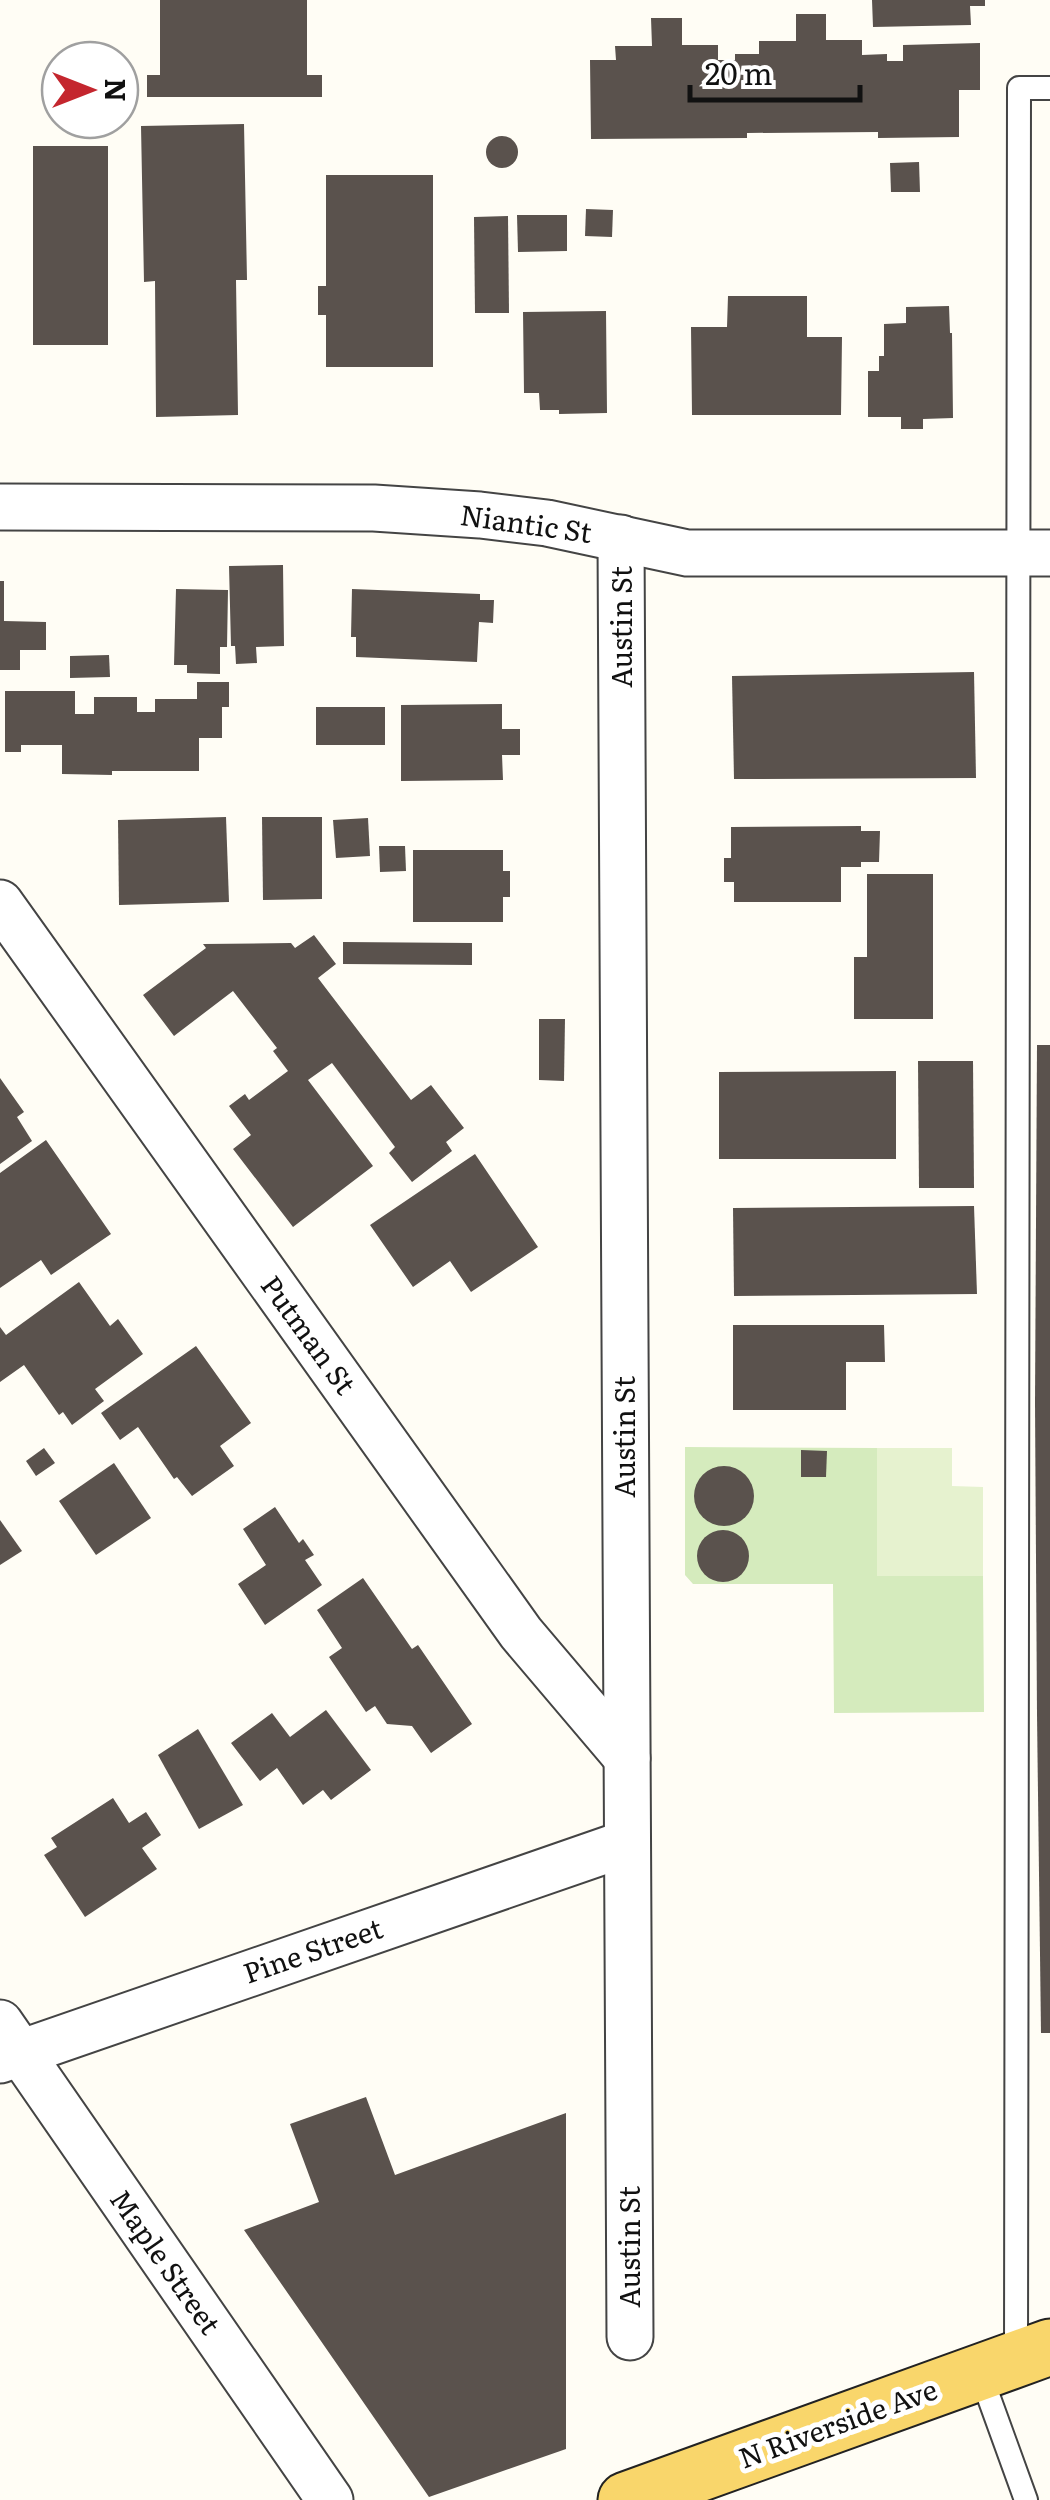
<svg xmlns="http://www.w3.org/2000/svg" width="1050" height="2500" font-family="Literata,serif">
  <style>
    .green { fill: #d5ebbd }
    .pitch { fill: #e6f2cf }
    .building { fill: #5a524d }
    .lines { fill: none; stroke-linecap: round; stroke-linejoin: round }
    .lane-casing { stroke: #444; stroke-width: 26 }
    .street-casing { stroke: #444; stroke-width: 49 }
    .primary-casing { stroke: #222; stroke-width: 59 }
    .lane { stroke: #fff; stroke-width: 22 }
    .street { stroke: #fff; stroke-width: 45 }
    .primary { stroke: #f9d66b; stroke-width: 55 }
    .labels { text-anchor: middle; stroke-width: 10; stroke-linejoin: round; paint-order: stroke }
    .street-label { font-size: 28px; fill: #111; stroke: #fff }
  </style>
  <rect width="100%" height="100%" fill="#fffdf5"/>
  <polygon class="green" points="685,1447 877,1448 878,1576 983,1576 984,1712 834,1713 833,1584 693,1584 685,1575"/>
  <polygon class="pitch" points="877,1448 952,1448 952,1486 983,1487 983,1576 877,1576"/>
  <g class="building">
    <polygon points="160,0 307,0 307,75 322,75 322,97 147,97 147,75 160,75"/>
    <polygon points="872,0 985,0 985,6 970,6 971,25 873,27"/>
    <polygon points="796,14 826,14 826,40 862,40 862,55 887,54 887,61 903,61 903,45 980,43 980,90 959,90 959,137 878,138 878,132 747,133 747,138 591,139 590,60 616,60 615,46 652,46 651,18 682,18 682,45 718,45 718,60 735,60 735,54 759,54 759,41 796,41"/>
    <polygon points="244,124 247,280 236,280 238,415 156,417 155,281 144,282 141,126"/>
    <circle cx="502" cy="152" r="16"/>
    <rect x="33" y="146" width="75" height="199"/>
    <polygon points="919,162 920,192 891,192 890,163"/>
    <polygon points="326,175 433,175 433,367 326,367 326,315 318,315 318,286 326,286"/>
    <polygon points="586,209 613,210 612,237 585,236"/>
    <polygon points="517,215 567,215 567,251 518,252"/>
    <polygon points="508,216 509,313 475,313 474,217"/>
    <polygon points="728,296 807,296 807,337 842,337 841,415 692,415 691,327 727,327"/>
    <polygon points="949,306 950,333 952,333 953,418 923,419 923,429 901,429 901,417 868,417 868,371 879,371 879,356 884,356 884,324 906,323 906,307"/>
    <polygon points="606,311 607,413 559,414 559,410 540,410 539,393 524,393 523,312"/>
    <polygon points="283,565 284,646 256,647 257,663 236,664 235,646 231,646 229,566"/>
    <polygon points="0,581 4,581 4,621 46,622 46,650 20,650 20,670 0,670"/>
    <polygon points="176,589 228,590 227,647 220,647 220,674 187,673 187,665 174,665"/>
    <polygon points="352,589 480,594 480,600 494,600 493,623 479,622 477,662 356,657 356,637 351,637"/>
    <polygon points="109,655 110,677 70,678 70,656"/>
    <polygon points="974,672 976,778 734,779 732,676"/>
    <polygon points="197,682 229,682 229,707 222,707 222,738 199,738 199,771 112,771 112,775 62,774 62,745 21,745 21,752 5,752 5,691 75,691 75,714 94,714 94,697 137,697 137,712 155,712 155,699 197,699"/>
    <polygon points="502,704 502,729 520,729 520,755 502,755 503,780 401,781 401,705"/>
    <rect x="316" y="707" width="69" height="38"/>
    <polygon points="226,817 229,902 119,905 118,820"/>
    <polygon points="262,817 322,817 322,899 263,900"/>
    <polygon points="368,818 370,856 336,858 333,820"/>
    <polygon points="861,826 861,831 880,831 879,862 861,862 861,867 841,867 841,902 734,902 734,882 724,882 724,858 731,858 731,827"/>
    <polygon points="379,846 405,846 406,871 380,872"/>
    <polygon points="413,850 503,850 503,871 510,871 510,897 503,897 503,922 413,922"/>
    <polygon points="867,874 933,874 933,1019 854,1019 854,957 867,957"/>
    <polygon points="314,935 336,964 318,978 411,1100 431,1085 464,1128 446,1142 452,1151 412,1182 389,1153 395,1147 332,1063 308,1080 373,1166 293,1227 233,1149 251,1135 229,1106 245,1094 249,1100 288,1071 273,1051 277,1048 233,991 174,1036 143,995 206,948 203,944 291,943 295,948"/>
    <polygon points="343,942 472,943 472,965 343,964"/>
    <polygon points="539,1019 565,1019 564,1081 539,1080"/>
    <polygon points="1037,1045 1050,1045 1050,2033 1041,2033 1037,1714 1035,1403"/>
    <polygon points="918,1061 973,1061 974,1188 919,1188"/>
    <polygon points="896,1071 896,1159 719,1159 719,1072"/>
    <polygon points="0,1078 24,1112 17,1117 32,1141 0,1164"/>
    <polygon points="46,1140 111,1234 51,1275 41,1260 0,1288 0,1173"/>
    <polygon points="475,1154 538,1247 471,1292 450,1261 413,1287 370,1225"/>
    <polygon points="974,1206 977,1294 734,1296 733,1208"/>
    <polygon points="79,1282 110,1326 118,1319 143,1354 95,1389 104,1401 72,1425 63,1412 59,1415 24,1365 0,1382 0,1327 6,1335"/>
    <polygon points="733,1325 884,1325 885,1362 846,1362 846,1410 733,1410"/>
    <polygon points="196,1346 251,1423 220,1446 234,1466 192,1496 177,1477 174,1479 138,1427 120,1440 101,1413"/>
    <polygon points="44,1448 55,1463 36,1476 26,1461"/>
    <polygon points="801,1450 827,1451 826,1477 801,1477"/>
    <polygon points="114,1463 151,1518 96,1555 59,1501"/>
    <circle cx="724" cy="1496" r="30"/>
    <polygon points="275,1507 299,1543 303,1539 314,1555 305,1560 322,1585 265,1625 238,1584 266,1565 243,1529"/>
    <polygon points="0,1520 22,1551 0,1565"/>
    <circle cx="723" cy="1556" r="26"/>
    <polygon points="363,1578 412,1649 418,1645 472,1724 431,1753 412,1726 387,1724 375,1706 366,1712 329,1657 342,1648 317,1610"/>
    <polygon points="326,1710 371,1770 331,1800 323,1790 303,1805 277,1768 260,1781 231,1743 272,1713 290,1737"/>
    <polygon points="198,1729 243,1805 199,1829 158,1755"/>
    <polygon points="113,1798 129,1823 146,1812 161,1835 142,1848 157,1869 85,1917 44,1855 57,1847 51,1838"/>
    <polygon points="366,2097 395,2175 566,2113 566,2449 429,2497 244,2230 319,2202 290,2124"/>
  </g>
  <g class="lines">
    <g class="lane-casing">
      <g id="lane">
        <polyline points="1016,2358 1019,88 1050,88"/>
        <polyline points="980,2373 1026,2500"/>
      </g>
    </g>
    <g class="street-casing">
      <g id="street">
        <polyline points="0,507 374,508 480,515 547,523 687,553 1050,553"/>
        <polyline points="621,538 630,2337"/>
        <polyline points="0,903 521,1633 627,1758"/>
        <polyline points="0,2023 330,2500"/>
        <polyline points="0,2060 627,1843"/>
      </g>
    </g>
    <g class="primary-casing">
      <polyline id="primary" points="626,2500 1050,2347"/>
    </g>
    <use href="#lane" class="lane"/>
    <use href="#street" class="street"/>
    <use href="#primary" class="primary"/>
  </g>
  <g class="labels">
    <g class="street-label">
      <text transform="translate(526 524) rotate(8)" y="10">Niantic St</text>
      <text transform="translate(622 627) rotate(-90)" y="10">Austin St</text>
      <text transform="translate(308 1335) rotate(54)" y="10">Putman St</text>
      <text transform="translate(625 1437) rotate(-90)" y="10">Austin St</text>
      <text transform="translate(313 1951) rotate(-19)" y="10">Pine Street</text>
      <text transform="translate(630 2247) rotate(-90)" y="10">Austin St</text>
      <text transform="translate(165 2262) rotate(55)" y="10">Maple Street</text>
      <text transform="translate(838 2424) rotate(-20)" y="10">N Riverside Ave</text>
    </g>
  </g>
  <g transform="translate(90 90) rotate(90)"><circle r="48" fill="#ffffff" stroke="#a0a0a0" stroke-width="2.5"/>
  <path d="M0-8L18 38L0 25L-18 38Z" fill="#c4262e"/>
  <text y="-15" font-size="28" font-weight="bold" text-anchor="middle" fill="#111111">N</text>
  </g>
  <path d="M690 85v15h170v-15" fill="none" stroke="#111111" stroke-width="5"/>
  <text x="705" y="85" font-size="30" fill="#111111" stroke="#ffffff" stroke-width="8" paint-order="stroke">20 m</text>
</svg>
